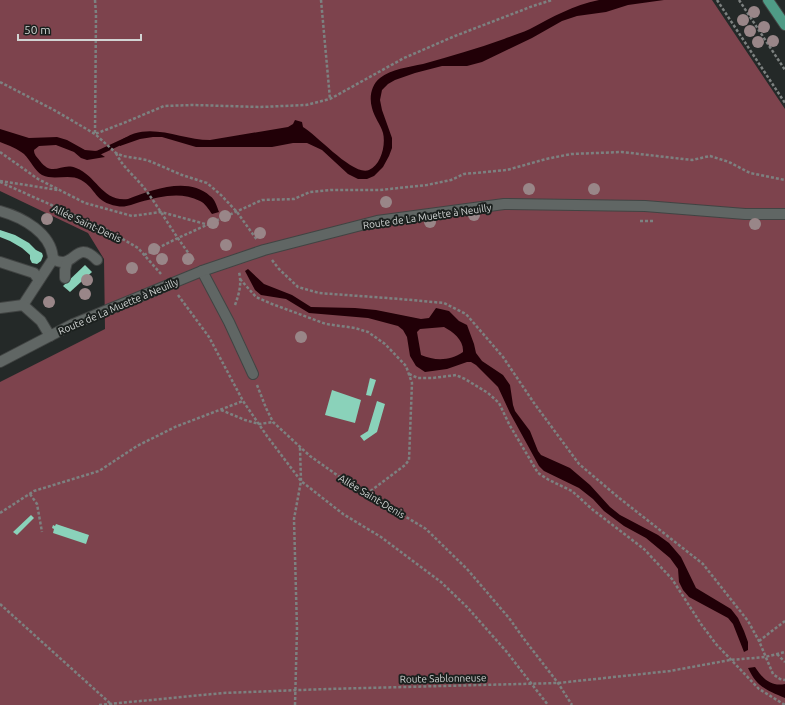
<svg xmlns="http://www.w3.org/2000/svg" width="785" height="705" font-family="Ubuntu,sans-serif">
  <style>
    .forest { fill: #7d434d }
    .water { fill: #210007; fill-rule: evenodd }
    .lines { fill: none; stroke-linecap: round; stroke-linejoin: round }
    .stream { stroke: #210007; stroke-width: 5 }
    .building { fill: #8ad2ba }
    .minor-casing { stroke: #414443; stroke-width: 12 }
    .major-casing { stroke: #414443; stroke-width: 12 }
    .path { stroke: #7d8180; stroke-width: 2.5; stroke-dasharray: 3 2; stroke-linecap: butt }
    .minor { stroke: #606664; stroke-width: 10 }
    .major { stroke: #4f9b86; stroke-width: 10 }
    .tree { fill: #998688 }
    .labels { text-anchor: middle; stroke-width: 4; stroke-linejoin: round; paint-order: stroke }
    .street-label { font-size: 10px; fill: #d1d4d3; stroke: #1b201e }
  </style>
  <rect width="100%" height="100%" fill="#242928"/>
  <polygon class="forest" points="0,0 712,0 785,109 785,705 0,705 0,382 105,329 104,259 88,233 0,191"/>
  <g class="water">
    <path d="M 599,0 L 664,0 L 628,5 L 606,12 L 577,16 L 562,21 L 532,38 L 482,62 L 467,66 L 442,66 L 415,73 L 395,80 L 388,84 L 382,90 L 380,100 L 382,110 L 392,138 L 392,148 L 389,156 L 383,167 L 374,176 L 367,179 L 358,179 L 348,174 L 322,150 L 307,143 L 293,143 L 272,147 L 196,147 L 162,137 L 153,137 L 140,139 L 120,146 L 119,142 C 147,119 179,140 210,140 L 288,127 L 293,124 L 295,120 L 302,122 L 303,127 C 317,135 354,177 369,170 C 381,165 386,145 383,133 C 381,125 374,117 372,108 C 369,98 371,85 380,78 C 391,69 409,67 423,64 C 450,56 477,49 504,39 C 512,36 521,33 530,29 C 553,17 573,5 599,0 Z"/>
    <path d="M 0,129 L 29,138 L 57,137 L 67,140 L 85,150 L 96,151 L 105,157 L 87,160 L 81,158 L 74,152 L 56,145 L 39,146 L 34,150 C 34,155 37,157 40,161 C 53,178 61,162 76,168 C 97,176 102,202 128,199 C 152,190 188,176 210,196 C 215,199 217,207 219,212 L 212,214 C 209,210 205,203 200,201 C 180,191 160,197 140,202 C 132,204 126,208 117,206 C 94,202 97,189 81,180 C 69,173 55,181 42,175 C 35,171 31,161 24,154 C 18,149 8,145 0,142 Z"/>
    <path d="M 248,269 L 264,284 L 292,295 L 311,307 L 355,308 L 376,310 L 421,319 L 429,318 L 436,308 L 449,311 L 459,321 L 467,325 L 474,344 L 476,353 L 482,361 L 503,375 L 510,385 L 513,405 L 515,411 L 530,431 L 538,451 L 541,455 L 570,468 L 590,485 L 610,507 L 620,515 L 658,535 L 669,543 L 681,557 L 696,588 L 731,609 L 738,618 L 744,631 L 748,642 L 748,650 L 744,652 L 733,624 L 728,618 L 689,597 L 683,590 L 679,582 L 678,569 L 670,558 L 646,538 L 624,526 L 604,511 L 593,499 L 579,488 L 544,471 L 539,466 L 510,413 L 498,387 L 476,365 L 471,362 L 467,362 L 447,369 L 425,372 L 416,366 L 410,356 L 407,337 L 403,330 L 398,326 L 368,318 L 309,313 L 286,299 L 261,295 L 255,290 L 245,271 ZM 444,327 C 453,332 464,340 463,352 C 450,361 435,361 421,355 L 417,332 L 420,329 Z"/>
    <path d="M 755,667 C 762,678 771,687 785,684 L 785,698 C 766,690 757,687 748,668 Z"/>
  </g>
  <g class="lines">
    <polyline class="stream" points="93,154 98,153 126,140"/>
  </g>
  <g class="building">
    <polygon points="0,230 15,235 29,243 36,250 42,253 43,256 41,261 37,264 32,263 30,259 30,255 22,248 10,241 0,237"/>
    <polygon points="85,265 92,272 70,292 63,286"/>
    <polygon points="370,378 376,380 371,396 366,395"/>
    <polygon points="332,390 361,400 355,423 325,415"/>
    <polygon points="377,401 385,404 377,432 364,441 360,436 368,431"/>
    <polygon points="31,515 34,518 17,535 13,532"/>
    <polygon points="56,524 89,535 86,544 53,533 54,529 52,528 53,525 55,526"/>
  </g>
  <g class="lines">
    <g class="minor-casing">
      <g id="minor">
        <path d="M 0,211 C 22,217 52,233 53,259 L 23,305"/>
        <path d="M 53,259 C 75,272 75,237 97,260"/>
        <polyline points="0,262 34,273 39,280"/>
        <polyline points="202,271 229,322 253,374"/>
        <polyline points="65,278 65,270 67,262"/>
        <polyline points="0,308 23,305 41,321 50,336"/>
        <polyline points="0,362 73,324 202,271 264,250 377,221 504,204 645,206 745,214 785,214"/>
      </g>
    </g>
    <g class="major-casing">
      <polyline id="major" points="768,0 785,25"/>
    </g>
    <g class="path">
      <polyline points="95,0 96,14 95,134 126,122 164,106 193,105 260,107 306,105 330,99 404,58 455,36 533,6 552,0"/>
      <polyline points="321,0 330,99"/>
      <polyline points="717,0 785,103"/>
      <polyline points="739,0 785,70"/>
      <polyline points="0,82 54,110 95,134 116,153 123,156 147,160 182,175 207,183 221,195 237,212 257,240"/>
      <polyline points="0,152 38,179 85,203 132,216 161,212 209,225"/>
      <path d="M 116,153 C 123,168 136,177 145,189 C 162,212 176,238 194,260"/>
      <polyline points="0,181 58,190"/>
      <polyline points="0,182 107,230 138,248 161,274"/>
      <polyline points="640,221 653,221"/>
      <polyline points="144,255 178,238 262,200 294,199 310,192 331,190 380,190 427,185 451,180 464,174 507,170 546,159 571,154 622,152 692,160 710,156 729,162 750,173 785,180"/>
      <polyline points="272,260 279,269 298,287 319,293 400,299 444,303 466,314 503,357 534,403 579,464 618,497 703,564 748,621 759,641 773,674 780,679 785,680"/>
      <polyline points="240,279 256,297 272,304 326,324 355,328 368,332 385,344 406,366 412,383 409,460 405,465 368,493"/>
      <polyline points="178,295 209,337 243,401 267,436 301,481 343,514 381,537 441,582 467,607 506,651 548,705"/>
      <path d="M 235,305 C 239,294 242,284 239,272"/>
      <polyline points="409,374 418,378 433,378 456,375 465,379 488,393 499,403 509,424 538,473 549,480 572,491 593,510 644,549 672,579 701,624 716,644 759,689 785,705"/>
      <polyline points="257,385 266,408 273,422 310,456 337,475 426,529 467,569 509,618 524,639 558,683 572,705"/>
      <polyline points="221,410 245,420 259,424 273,422"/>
      <polyline points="30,494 37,504 42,532"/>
      <polyline points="0,513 34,491 99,471 137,446 175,427 243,401"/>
      <polyline points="0,604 112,705"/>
      <polyline points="759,641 785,621"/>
      <polyline points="777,654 785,662"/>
      <polyline points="99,705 223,693 327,689 558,683 670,671 730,660 765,657 785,652"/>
      <polyline points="295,705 297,629 294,519 301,481 300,448"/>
    </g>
    <use href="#minor" class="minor"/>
    <use href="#major" class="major"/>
  </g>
  <g class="tree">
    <circle cx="754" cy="12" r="6"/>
    <circle cx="743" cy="20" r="6"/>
    <circle cx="764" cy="27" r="6"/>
    <circle cx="750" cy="31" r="6"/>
    <circle cx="773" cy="41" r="6"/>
    <circle cx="758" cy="42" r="6"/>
    <circle cx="529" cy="189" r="6"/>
    <circle cx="594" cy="189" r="6"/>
    <circle cx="386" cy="202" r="6"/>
    <circle cx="474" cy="215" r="6"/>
    <circle cx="225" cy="216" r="6"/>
    <circle cx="47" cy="219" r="6"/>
    <circle cx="430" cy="222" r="6"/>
    <circle cx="213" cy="223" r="6"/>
    <circle cx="755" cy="224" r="6"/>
    <circle cx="260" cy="233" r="6"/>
    <circle cx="226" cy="245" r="6"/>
    <circle cx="154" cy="249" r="6"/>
    <circle cx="162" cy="259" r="6"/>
    <circle cx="188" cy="259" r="6"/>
    <circle cx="132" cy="268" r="6"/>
    <circle cx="87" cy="280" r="6"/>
    <circle cx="85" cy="294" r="6"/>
    <circle cx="49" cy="302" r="6"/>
    <circle cx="301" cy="337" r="6"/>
  </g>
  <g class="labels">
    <g class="street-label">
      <text transform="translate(427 216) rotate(-8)" y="4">Route de La Muette à Neuilly</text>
      <text transform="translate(87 223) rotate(25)" y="4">Allée Saint-Denis</text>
      <text transform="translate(118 306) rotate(-23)" y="4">Route de La Muette à Neuilly</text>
      <text transform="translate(372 496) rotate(31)" y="4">Allée Saint-Denis</text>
      <text transform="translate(443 678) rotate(-1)" y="4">Route Sablonneuse</text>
    </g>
  </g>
  <path d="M18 34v6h123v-6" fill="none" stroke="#d1d4d3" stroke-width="2"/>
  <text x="24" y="34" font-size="12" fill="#d1d4d3" stroke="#1b201e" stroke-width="3" paint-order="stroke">50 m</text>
</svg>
